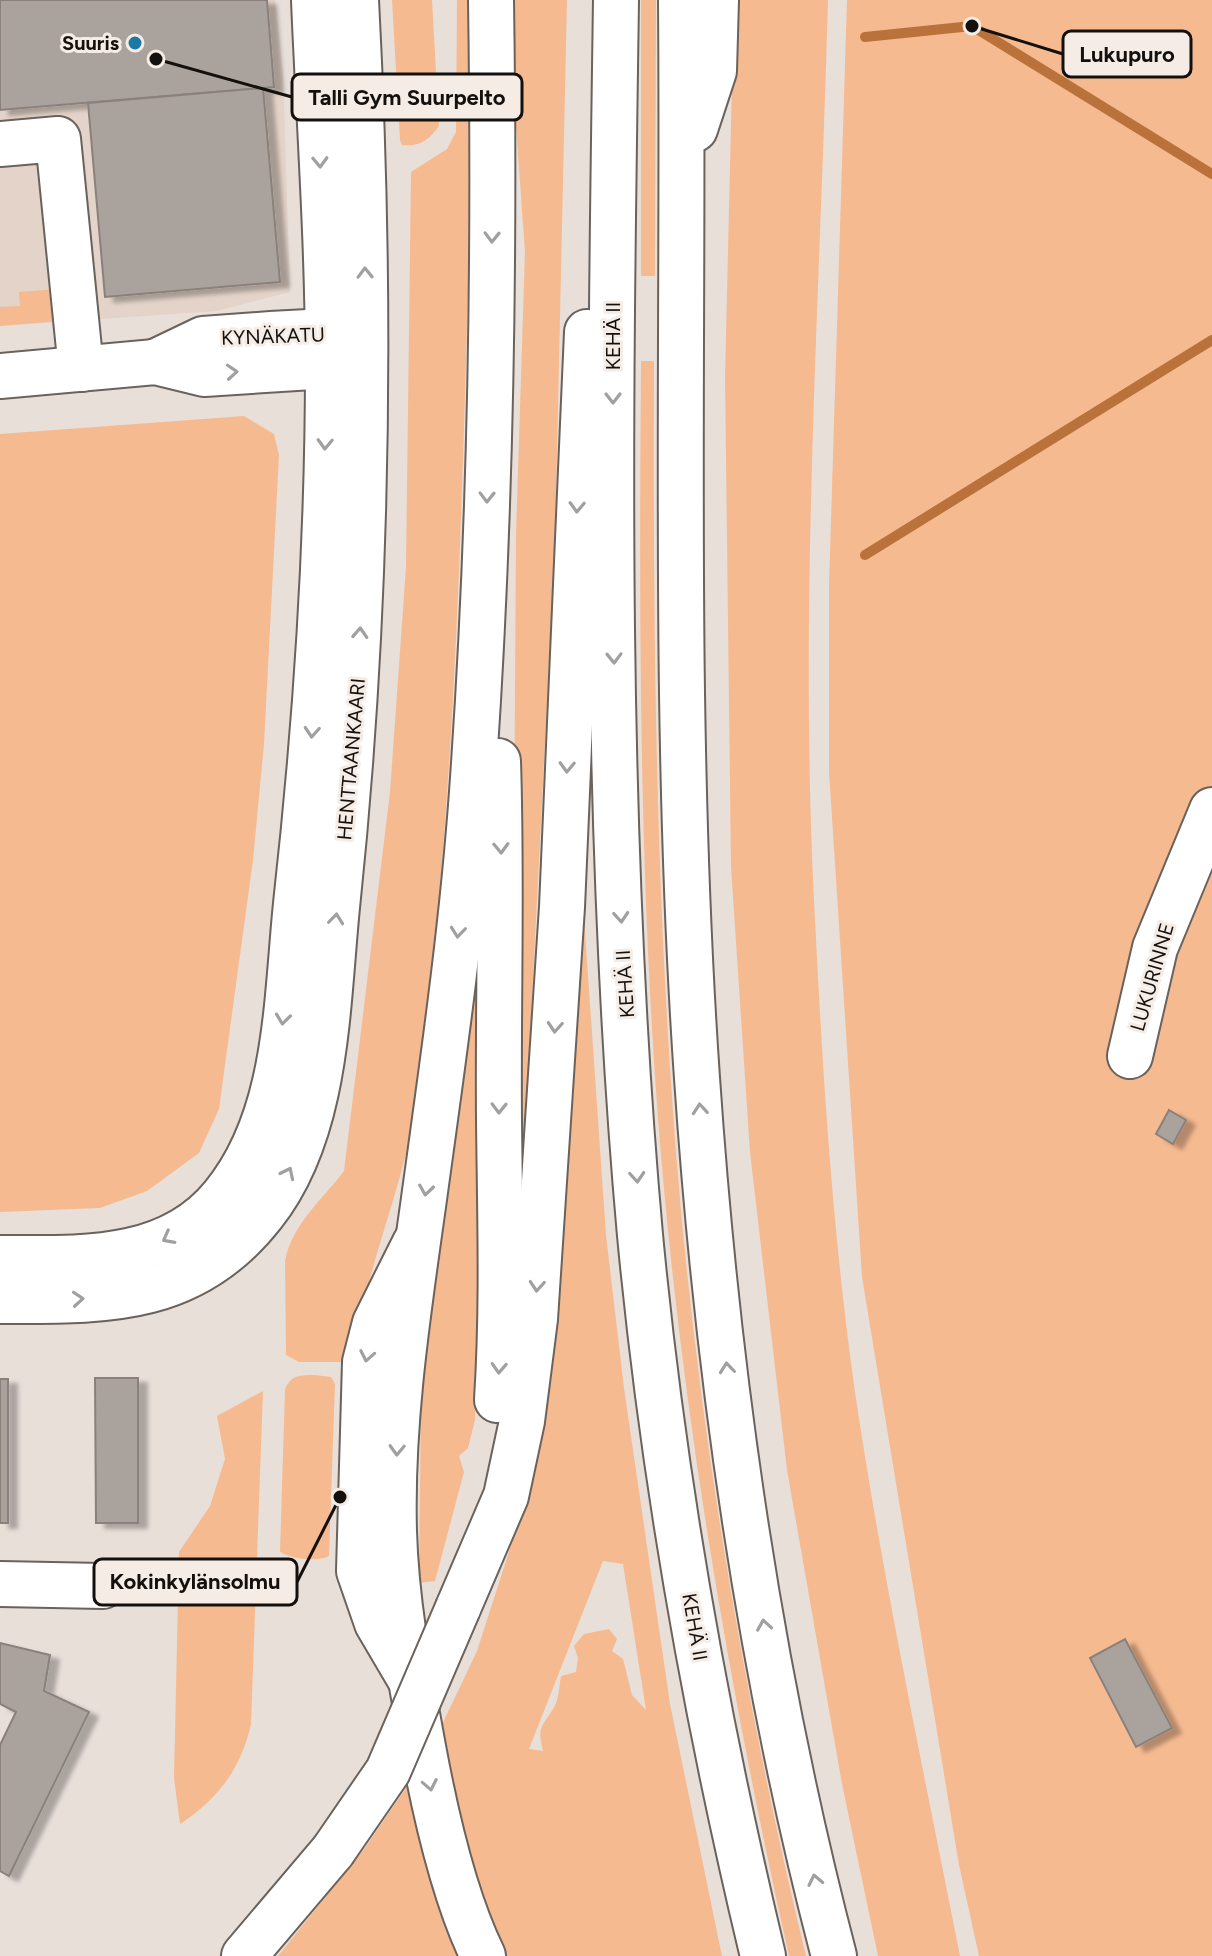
<svg xmlns="http://www.w3.org/2000/svg" width="1212" height="1956" font-family="Figtree,sans-serif">
  <style>
    .built { fill: #e3d3c8 }
    .green { fill: #f6ba91; fill-rule: evenodd }
    .lines { fill: none; stroke-linecap: round; stroke-linejoin: round }
    .stream { stroke: #ba723b; stroke-width: 10 }
    .building { fill: #aaa29c; stroke: #8a817c; stroke-width: 2; filter: url(#shadow) }
    .minor-casing { stroke: #6a625c; stroke-width: 48 }
    .major-casing { stroke: #6a625c; stroke-width: 48 }
    .highway-casing { stroke: #6a625c; stroke-width: 48 }
    .minor { stroke: #fff; stroke-width: 44 }
    .major { stroke: #fff; stroke-width: 44 }
    .highway { stroke: #fff; stroke-width: 44 }
    .highway-bridge-casing { stroke: #6a625c; stroke-width: 48; stroke-linecap: butt }
    .highway-bridge { stroke: #fff; stroke-width: 44 }
    .oneway { stroke: #a19f9f }
    .poi-dot { fill: #1b79a6; stroke: #f5ece6; stroke-width: 3 }
    .labels { text-anchor: middle; stroke-width: 6; stroke-linejoin: round; paint-order: stroke }
    .poi-label { font-size: 20px; font-weight: bold; fill: #13100e; stroke: #f5ece6; text-anchor: end }
    .street-label { font-size: 20px; fill: #13100e; stroke: #f5ece6 }
    .leader { fill: none; stroke: #13100e; stroke-width: 3 }
    .callout-dot { fill: #13100e; stroke: #f5ece6; stroke-width: 3 }
    .callout { fill: #f5ece6; stroke: #13100e; stroke-width: 3 }
    .callout-label { font-size: 22px; text-anchor: middle; font-weight: bold; fill: #13100e }
  </style>
  <defs>
    <filter id="shadow"><feDropShadow dx="9" dy="5" stdDeviation="2" flood-color="#0004"/></filter>
  </defs>
  <rect width="100%" height="100%" fill="#e8dfd9"/>
  <polygon class="built" points="0,0 275,0 283,73 290,292 217,311 0,326"/>
  <g class="green">
    <path d="M 392,0 L 432,0 L 439,126 C 429,140 420,147 402,145 L 400,140 Z"/>
    <path d="M 457,0 L 468,0 C 474,142 468,285 464,428 C 457,653 447,878 416,1102 C 404,1191 362,1273 354,1362 L 299,1362 L 286,1355 L 285,1261 C 292,1224 323,1199 344,1171 L 390,792 L 406,567 L 411,172 L 447,149 L 456,132 Z"/>
    <polygon points="507,0 567,0 555,544 522,1197 514,846 516,533 525,252"/>
    <polygon points="641,0 656,0 655,276 641,276"/>
    <path d="M 734,0 L 828,0 C 820,299 799,600 814,900 C 822,1063 832,1230 855,1392 C 883,1581 923,1768 960,1956 L 878,1956 L 842,1784 L 787,1470 L 750,1152 L 731,867 L 725,377 Z"/>
    <polygon points="847,0 1212,0 1212,1956 979,1956 959,1865 862,1277 829,772 829,586"/>
    <polygon points="58,289 61,321 0,326 0,307 20,306 19,292"/>
    <path d="M 641,361 L 654,361 C 653,612 655,862 673,1112 C 693,1395 739,1680 806,1956 L 789,1956 C 727,1680 680,1401 658,1119 C 639,867 639,614 641,361 Z"/>
    <polygon points="244,416 274,434 279,455 264,744 253,860 219,1109 199,1153 147,1191 100,1208 0,1212 0,434"/>
    <path d="M 583,903 L 606,1235 L 624,1388 L 670,1704 L 722,1956 L 503,1956 L 471,1870 L 438,1733 L 477,1651 L 523,1508 ZM 603,1561 L 623,1564 L 646,1710 L 632,1695 L 623,1659 L 612,1651 L 617,1639 L 609,1629 L 584,1634 L 574,1646 L 578,1658 L 576,1672 L 561,1676 C 559,1686 559,1701 553,1709 C 541,1729 537,1726 543,1751 L 529,1749 Z"/>
    <polygon points="476,940 479,1282 475,1420 468,1448 459,1456 464,1472 435,1581 419,1583 421,1394"/>
    <path d="M 315,1375 L 331,1377 L 335,1384 L 329,1556 C 317,1562 291,1559 280,1552 L 285,1389 C 291,1375 300,1375 315,1375 Z"/>
    <path d="M 263,1391 L 251,1724 C 241,1769 218,1799 180,1824 L 174,1778 L 179,1552 L 210,1506 L 225,1459 L 217,1416 Z"/>
    <polygon points="412,1779 466,1956 278,1956 365,1848"/>
  </g>
  <g class="lines">
    <g class="stream">
      <polyline points="865,37 972,26 1212,174"/>
      <polyline points="865,555 1212,340"/>
    </g>
  </g>
  <g class="building">
    <polygon points="0,0 267,0 274,87 0,110"/>
    <polygon points="263,88 280,282 105,297 88,103"/>
    <polygon points="1169,1110 1186,1120 1173,1144 1156,1134"/>
    <polygon points="95,1378 138,1378 138,1523 96,1523"/>
    <rect x="0" y="1379" width="8" height="144"/>
    <polygon points="1125,1639 1172,1728 1136,1747 1090,1658"/>
    <polygon points="0,1643 50,1655 44,1691 89,1712 9,1876 0,1871 0,1745 16,1712 0,1704"/>
  </g>
  <g class="lines">
    <g class="minor-casing">
      <g id="minor">
        <polyline points="0,144 58,139 81,369"/>
        <polyline points="155,362 203,339 271,334 327,331 360,347"/>
        <polyline points="0,376 155,362 204,374 328,366 365,352"/>
        <polyline points="1130,1056 1155,948 1212,810"/>
        <polyline points="0,1584 103,1586"/>
        <polyline points="410,1679 377,1623 359,1571 365,1362 375,1323 415,1243"/>
      </g>
    </g>
    <g class="major-casing">
      <g id="major">
        <path d="M 0,1258 C 79,1258 168,1264 223,1196 C 288,1117 286,1001 296,904 C 316,725 328,544 328,365 C 328,243 319,121 314,0"/>
        <path d="M 0,1301 C 105,1301 192,1305 263,1214 C 328,1132 327,1007 337,907 C 369,605 372,303 356,0"/>
      </g>
    </g>
    <g class="highway-casing">
      <g id="highway">
        <path d="M 616,0 C 610,411 603,826 640,1235 C 663,1478 706,1719 763,1956"/>
        <path d="M 681,0 C 684,359 672,719 697,1078 C 717,1372 759,1670 834,1956"/>
        <polyline points="695,129 714,71 716,0"/>
        <path d="M 497,1400 C 503,1306 500,1214 499,1120 C 498,1000 502,881 498,761"/>
        <polyline points="458,1608 506,1496 522,1421 535,1319 562,907 587,332"/>
        <polyline points="244,1956 333,1851"/>
        <path d="M 483,1956 C 454,1897 435,1812 423,1747 C 410,1676 396,1603 394,1531 C 391,1422 408,1313 423,1206 C 442,1068 462,931 472,792 C 491,529 495,264 491,0"/>
      </g>
    </g>
    <use href="#minor" class="minor"/>
    <use href="#major" class="major"/>
    <use href="#highway" class="highway"/>
    <g class="highway-bridge-casing">
      <polyline id="highway-bridge" points="333,1851 388,1771 458,1608"/>
    </g>
    <use href="#highway-bridge" class="highway-bridge"/>
  </g>
  <defs><path id="oneway-chevron" d="M-2-3.5L2.5 0L-2 3.5" fill="none" stroke-width="1.6" stroke-linecap="round" stroke-linejoin="round" transform="scale(2)"/></defs>
  <g class="oneway">
    <use href="#oneway-chevron" transform="translate(320 162) rotate(88)"/>
    <use href="#oneway-chevron" transform="translate(492 237) rotate(91)"/>
    <use href="#oneway-chevron" transform="translate(365 273) rotate(-91)"/>
    <use href="#oneway-chevron" transform="translate(232 372) rotate(-4)"/>
    <use href="#oneway-chevron" transform="translate(613 398) rotate(90)"/>
    <use href="#oneway-chevron" transform="translate(325 444) rotate(92)"/>
    <use href="#oneway-chevron" transform="translate(487 497) rotate(91)"/>
    <use href="#oneway-chevron" transform="translate(577 507) rotate(92)"/>
    <use href="#oneway-chevron" transform="translate(360 633) rotate(-87)"/>
    <use href="#oneway-chevron" transform="translate(614 658) rotate(89)"/>
    <use href="#oneway-chevron" transform="translate(312 732) rotate(94)"/>
    <use href="#oneway-chevron" transform="translate(567 767) rotate(92)"/>
    <use href="#oneway-chevron" transform="translate(501 848) rotate(88)"/>
    <use href="#oneway-chevron" transform="translate(621 917) rotate(86)"/>
    <use href="#oneway-chevron" transform="translate(336 919) rotate(-84)"/>
    <use href="#oneway-chevron" transform="translate(458 932) rotate(96)"/>
    <use href="#oneway-chevron" transform="translate(283 1019) rotate(97)"/>
    <use href="#oneway-chevron" transform="translate(555 1027) rotate(94)"/>
    <use href="#oneway-chevron" transform="translate(499 1108) rotate(91)"/>
    <use href="#oneway-chevron" transform="translate(700 1109) rotate(-95)"/>
    <use href="#oneway-chevron" transform="translate(288 1173) rotate(-64)"/>
    <use href="#oneway-chevron" transform="translate(637 1177) rotate(86)"/>
    <use href="#oneway-chevron" transform="translate(426 1190) rotate(98)"/>
    <use href="#oneway-chevron" transform="translate(168 1238) rotate(152)"/>
    <use href="#oneway-chevron" transform="translate(537 1286) rotate(94)"/>
    <use href="#oneway-chevron" transform="translate(78 1299) rotate(-4)"/>
    <use href="#oneway-chevron" transform="translate(367 1356) rotate(101)"/>
    <use href="#oneway-chevron" transform="translate(499 1368) rotate(93)"/>
    <use href="#oneway-chevron" transform="translate(727 1368) rotate(-96)"/>
    <use href="#oneway-chevron" transform="translate(397 1450) rotate(92)"/>
    <use href="#oneway-chevron" transform="translate(764 1625) rotate(-99)"/>
    <use href="#oneway-chevron" transform="translate(430 1785) rotate(79)"/>
    <use href="#oneway-chevron" transform="translate(815 1880) rotate(-102)"/>
  </g>
  <circle class="poi-dot" cx="135" cy="43" r="8"/>
  <g class="labels">
    <g class="poi-label">
      <text x="119" y="50">Suuris</text>
    </g>
    <g class="street-label">
      <text transform="translate(273 336) rotate(-2)" y="7">KYNÄKATU</text>
      <text transform="translate(613 336) rotate(-90)" y="7">KEHÄ II</text>
      <text transform="translate(351 759) rotate(-85)" y="7">HENTTAANKAARI</text>
      <text transform="translate(1152 977) rotate(-74)" y="7">LUKURINNE</text>
      <text transform="translate(625 984) rotate(-94)" y="7">KEHÄ II</text>
      <text transform="translate(695 1627) rotate(80)" y="7">KEHÄ II</text>
    </g>
  </g>
  <path class="leader" d="M972 26L1063 54M156 59L292 97M340 1497L297 1582"/>
  <g class="callout-dot">
    <circle cx="972" cy="26" r="8"/>
    <circle cx="156" cy="59" r="8"/>
    <circle cx="340" cy="1497" r="8"/>
  </g>
  <g class="callout">
    <rect x="1063" y="31" width="128" height="46" rx="8"/>
    <rect x="292" y="74" width="230" height="46" rx="8"/>
    <rect x="94" y="1559" width="203" height="46" rx="8"/>
  </g>
  <g class="callout-label">
    <text x="1127" y="62">Lukupuro</text>
    <text x="407" y="105">Talli Gym Suurpelto</text>
    <text x="195" y="1589">Kokinkylänsolmu</text>
  </g>
</svg>
